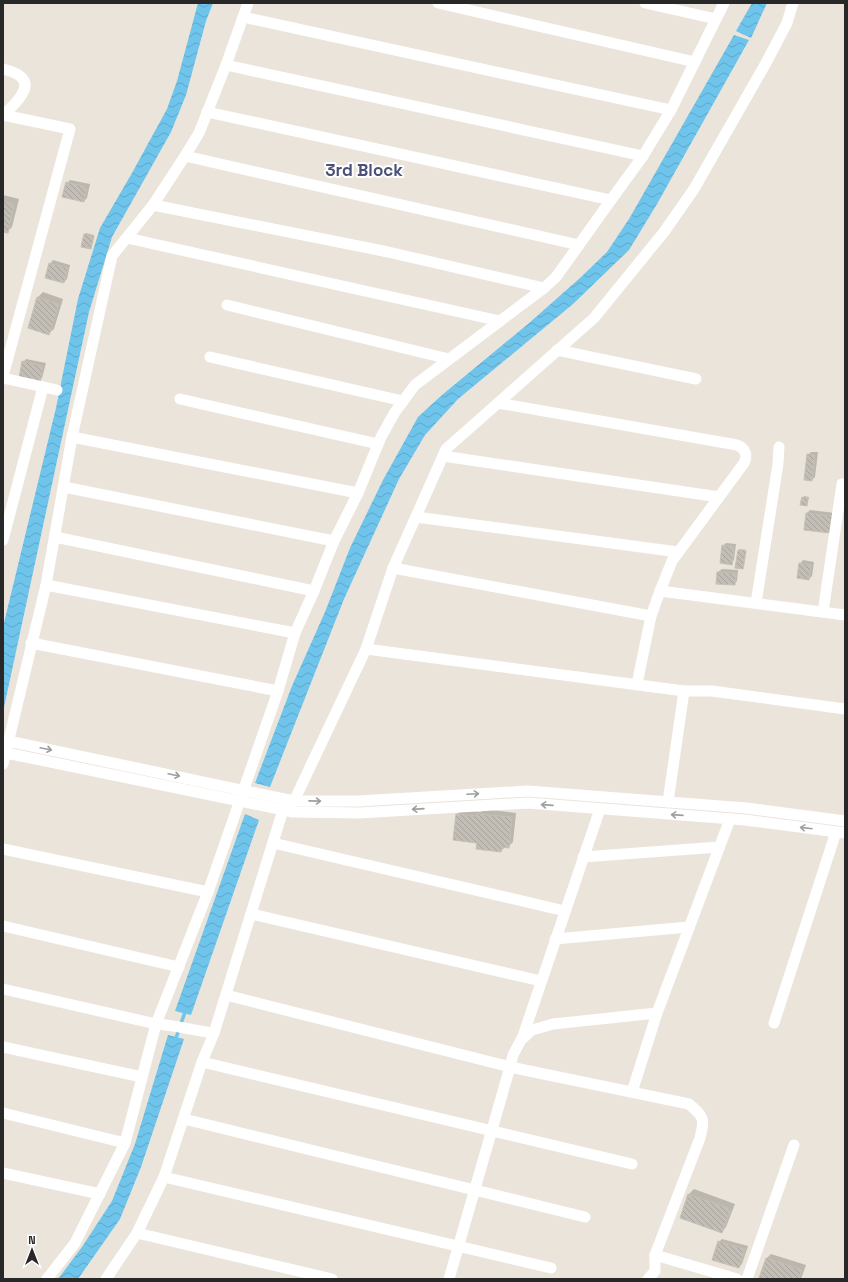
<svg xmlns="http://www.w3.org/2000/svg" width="848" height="1282" font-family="'Space Grotesk',sans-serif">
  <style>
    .water { fill: url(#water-waves) }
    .shadow { fill: #0003 }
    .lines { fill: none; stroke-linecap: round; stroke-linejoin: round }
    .stream { stroke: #6ec4eb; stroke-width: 3.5 }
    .building { fill: url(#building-back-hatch); stroke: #c5c0b4 }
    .minor { stroke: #fff; stroke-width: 11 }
    .oneway { stroke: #9e9e9e }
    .labels { text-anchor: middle; stroke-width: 4; stroke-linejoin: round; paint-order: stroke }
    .quarter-label { font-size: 17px; font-weight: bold; fill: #4a5077; stroke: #fff }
  </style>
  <defs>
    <pattern id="water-waves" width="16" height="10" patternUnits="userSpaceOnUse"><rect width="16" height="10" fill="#6ec4eb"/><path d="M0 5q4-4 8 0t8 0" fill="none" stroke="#5fa8ca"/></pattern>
    <pattern id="building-back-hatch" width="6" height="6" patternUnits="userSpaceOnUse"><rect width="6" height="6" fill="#c2beb6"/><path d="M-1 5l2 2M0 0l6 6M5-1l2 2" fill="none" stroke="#a7a39c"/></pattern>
  </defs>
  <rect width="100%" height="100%" fill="#eae4da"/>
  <g class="water">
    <polygon points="198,3 213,3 206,21 186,95 171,132 112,237 89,312 3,712 3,627 56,408 78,299 100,228 132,173 167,109 177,81"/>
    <polygon points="752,3 767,3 751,38 736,31"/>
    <polygon points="734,35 749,40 657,204 629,250 573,304 458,399 425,435 399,479 344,599 270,787 255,783 292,686 325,612 350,548 383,480 418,417 442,395 528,324 580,278 607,252 629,219"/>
    <polygon points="245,814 259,820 191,1015 175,1011"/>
    <polygon points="168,1035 184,1039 141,1167 120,1219 78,1279 58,1279 82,1247 112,1201 135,1144"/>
  </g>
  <g class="shadow">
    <polygon points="70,180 90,184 87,198 84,201 67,183"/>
    <polygon points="3,195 19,199 12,227 7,232 3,231"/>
    <polygon points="86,233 94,235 90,248 85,234"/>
    <polygon points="53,260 70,265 67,279 64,282 50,264"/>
    <polygon points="43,292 63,299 54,329 49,333 29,327 38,297"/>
    <polygon points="26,359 46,363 42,378 39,381 23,362"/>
    <polygon points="811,452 818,452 815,477 812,480 808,455"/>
    <polygon points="804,496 809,497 807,505 802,504"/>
    <polygon points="810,510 835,513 833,529 807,513"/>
    <polygon points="726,543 736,544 734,560 731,564 723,546"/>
    <polygon points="740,549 746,550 744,566 743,568 736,567 739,550"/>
    <polygon points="803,560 814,562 812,576 809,579 800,564"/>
    <polygon points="722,569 738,570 737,581 734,584 717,583 718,572"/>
    <polygon points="483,809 516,813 513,842 508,847 505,847 501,851 478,842 457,815 461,810 481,812"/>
    <polygon points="694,1189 735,1204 726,1227 722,1232 681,1218 689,1194"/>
    <polygon points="722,1239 748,1246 742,1264 739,1267 719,1242"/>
    <polygon points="771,1254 806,1265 801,1279 767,1279 766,1259"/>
  </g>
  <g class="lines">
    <polyline class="stream" points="175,1041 186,1009"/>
  </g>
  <g class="building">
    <polygon points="66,182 87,187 84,202 62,197"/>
    <polygon points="3,201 14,204 8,233 3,232"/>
    <polygon points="84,234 94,236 91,249 81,247"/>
    <polygon points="49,263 68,268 64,283 45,278"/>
    <polygon points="37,297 59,304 49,335 28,328"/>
    <polygon points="22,361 43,366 40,382 19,378"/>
    <polygon points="807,454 815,455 812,481 804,480"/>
    <polygon points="802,497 808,498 807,506 800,505"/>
    <polygon points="806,513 832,516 830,533 804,530"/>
    <polygon points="722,545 734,547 732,565 720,563"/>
    <polygon points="738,550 746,551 743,569 735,568"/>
    <polygon points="799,563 811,565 809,580 797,578"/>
    <polygon points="717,572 736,573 735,585 716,584"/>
    <polygon points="456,814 477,816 477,814 512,817 509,848 502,847 501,852 476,849 477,843 453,840"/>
    <polygon points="688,1194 731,1209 722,1233 680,1218"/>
    <polygon points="718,1241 745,1249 739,1268 712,1260"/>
    <polygon points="766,1258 802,1270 799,1279 764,1279 759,1278"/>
  </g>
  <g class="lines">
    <g class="minor">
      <polyline points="438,3 695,62"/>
      <polyline points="645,3 716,19"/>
      <polyline points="243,17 671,110"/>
      <polyline points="226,65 643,156"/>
      <path d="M 3,69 C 15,72 32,78 22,94 C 18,102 9,109 3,116"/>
      <polyline points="207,112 611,200"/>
      <polyline points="3,115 70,129 3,376"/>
      <polyline points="185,156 579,245"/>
      <polyline points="153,205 388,252 544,288"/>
      <polyline points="127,238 500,321"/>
      <polyline points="227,305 449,359"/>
      <polyline points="557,350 696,379"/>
      <polyline points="210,357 403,401"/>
      <polyline points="3,378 57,390"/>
      <polyline points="180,399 378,444"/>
      <path d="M 498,403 L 737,445 C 745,448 748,455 744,463 L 672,561 L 660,591 L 651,616 L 637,684"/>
      <polyline points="72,437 358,493"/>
      <polyline points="443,456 719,497"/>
      <polyline points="64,487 334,541"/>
      <polyline points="416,517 678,552"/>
      <polyline points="55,537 314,591"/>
      <polyline points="3,540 43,387"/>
      <polyline points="393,568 651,616"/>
      <polyline points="46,585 295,633"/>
      <polyline points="660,591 845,615"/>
      <polyline points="756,603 778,464 779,447"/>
      <polyline points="823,612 842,484"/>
      <polyline points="31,643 278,691"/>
      <polyline points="366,649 684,691 712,691 845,709"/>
      <polyline points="8,741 294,801 358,801 528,791 746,808 845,821"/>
      <polyline points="6,753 293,812 359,813 528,803 745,820 845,833"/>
      <polyline points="3,764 46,585 72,437 112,256 153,205 185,156 199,133 226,65 248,3"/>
      <polyline points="294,801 366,649 393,568 446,449 594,318 664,232 694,189 766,63 787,23 793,3"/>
      <polyline points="668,802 684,691"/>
      <polyline points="273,843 565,911"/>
      <polyline points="3,849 208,892"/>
      <polyline points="583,857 719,847"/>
      <polyline points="251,914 541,981"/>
      <polyline points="3,926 179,967"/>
      <polyline points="555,939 689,927"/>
      <path d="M 3,989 L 156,1024 C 176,1025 194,1031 214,1033 L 202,1062 L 164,1177 L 137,1233 L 106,1279"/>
      <path d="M 226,995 L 510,1067 L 689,1104 C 704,1117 705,1118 700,1138 L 655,1255 L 655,1271 L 648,1279"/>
      <polyline points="774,1023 836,832"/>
      <polyline points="214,1033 283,810"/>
      <polyline points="522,1039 600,809"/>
      <polyline points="3,1047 142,1077"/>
      <polyline points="202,1062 632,1164"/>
      <polyline points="632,1092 657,1013 730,819"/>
      <polyline points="3,1113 125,1143"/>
      <polyline points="184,1119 585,1217"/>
      <polyline points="3,1173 100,1194"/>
      <polyline points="164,1177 551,1268"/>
      <polyline points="137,1233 332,1279"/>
      <polyline points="655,1255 737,1279"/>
      <polyline points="47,1279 75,1243 125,1143 156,1024 208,892 278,691 295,633 314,591 334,541 358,493 381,437 395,412 415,385 500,321 544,288 556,277 611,200 643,156 671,110 724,3"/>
      <polyline points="449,1279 510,1067 513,1055 521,1040 532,1030 553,1024 657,1013"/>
      <polyline points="747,1279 794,1145"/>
    </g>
  </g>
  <defs><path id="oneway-shaft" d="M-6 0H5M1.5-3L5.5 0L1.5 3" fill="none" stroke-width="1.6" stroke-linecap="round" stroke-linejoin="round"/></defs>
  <g class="oneway">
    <use href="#oneway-shaft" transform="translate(46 749) rotate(12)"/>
    <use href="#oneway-shaft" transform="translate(174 775) rotate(12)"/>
    <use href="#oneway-shaft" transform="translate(473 794) rotate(-3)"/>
    <use href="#oneway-shaft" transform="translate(315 801) rotate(1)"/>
    <use href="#oneway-shaft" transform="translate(547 805) rotate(-176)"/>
    <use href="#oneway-shaft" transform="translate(418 809) rotate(176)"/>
    <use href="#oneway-shaft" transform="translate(677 815) rotate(-176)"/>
    <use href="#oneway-shaft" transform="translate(806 828) rotate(-173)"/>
  </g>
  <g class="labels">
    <g class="quarter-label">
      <text x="364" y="176">3rd Block</text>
    </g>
  </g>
  <rect width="848" height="1282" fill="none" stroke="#282828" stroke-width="8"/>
  <g transform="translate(32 1250)" stroke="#ffffff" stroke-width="3" paint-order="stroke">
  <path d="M0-3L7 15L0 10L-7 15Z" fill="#282828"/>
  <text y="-6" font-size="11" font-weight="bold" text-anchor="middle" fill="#282828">N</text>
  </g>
</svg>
